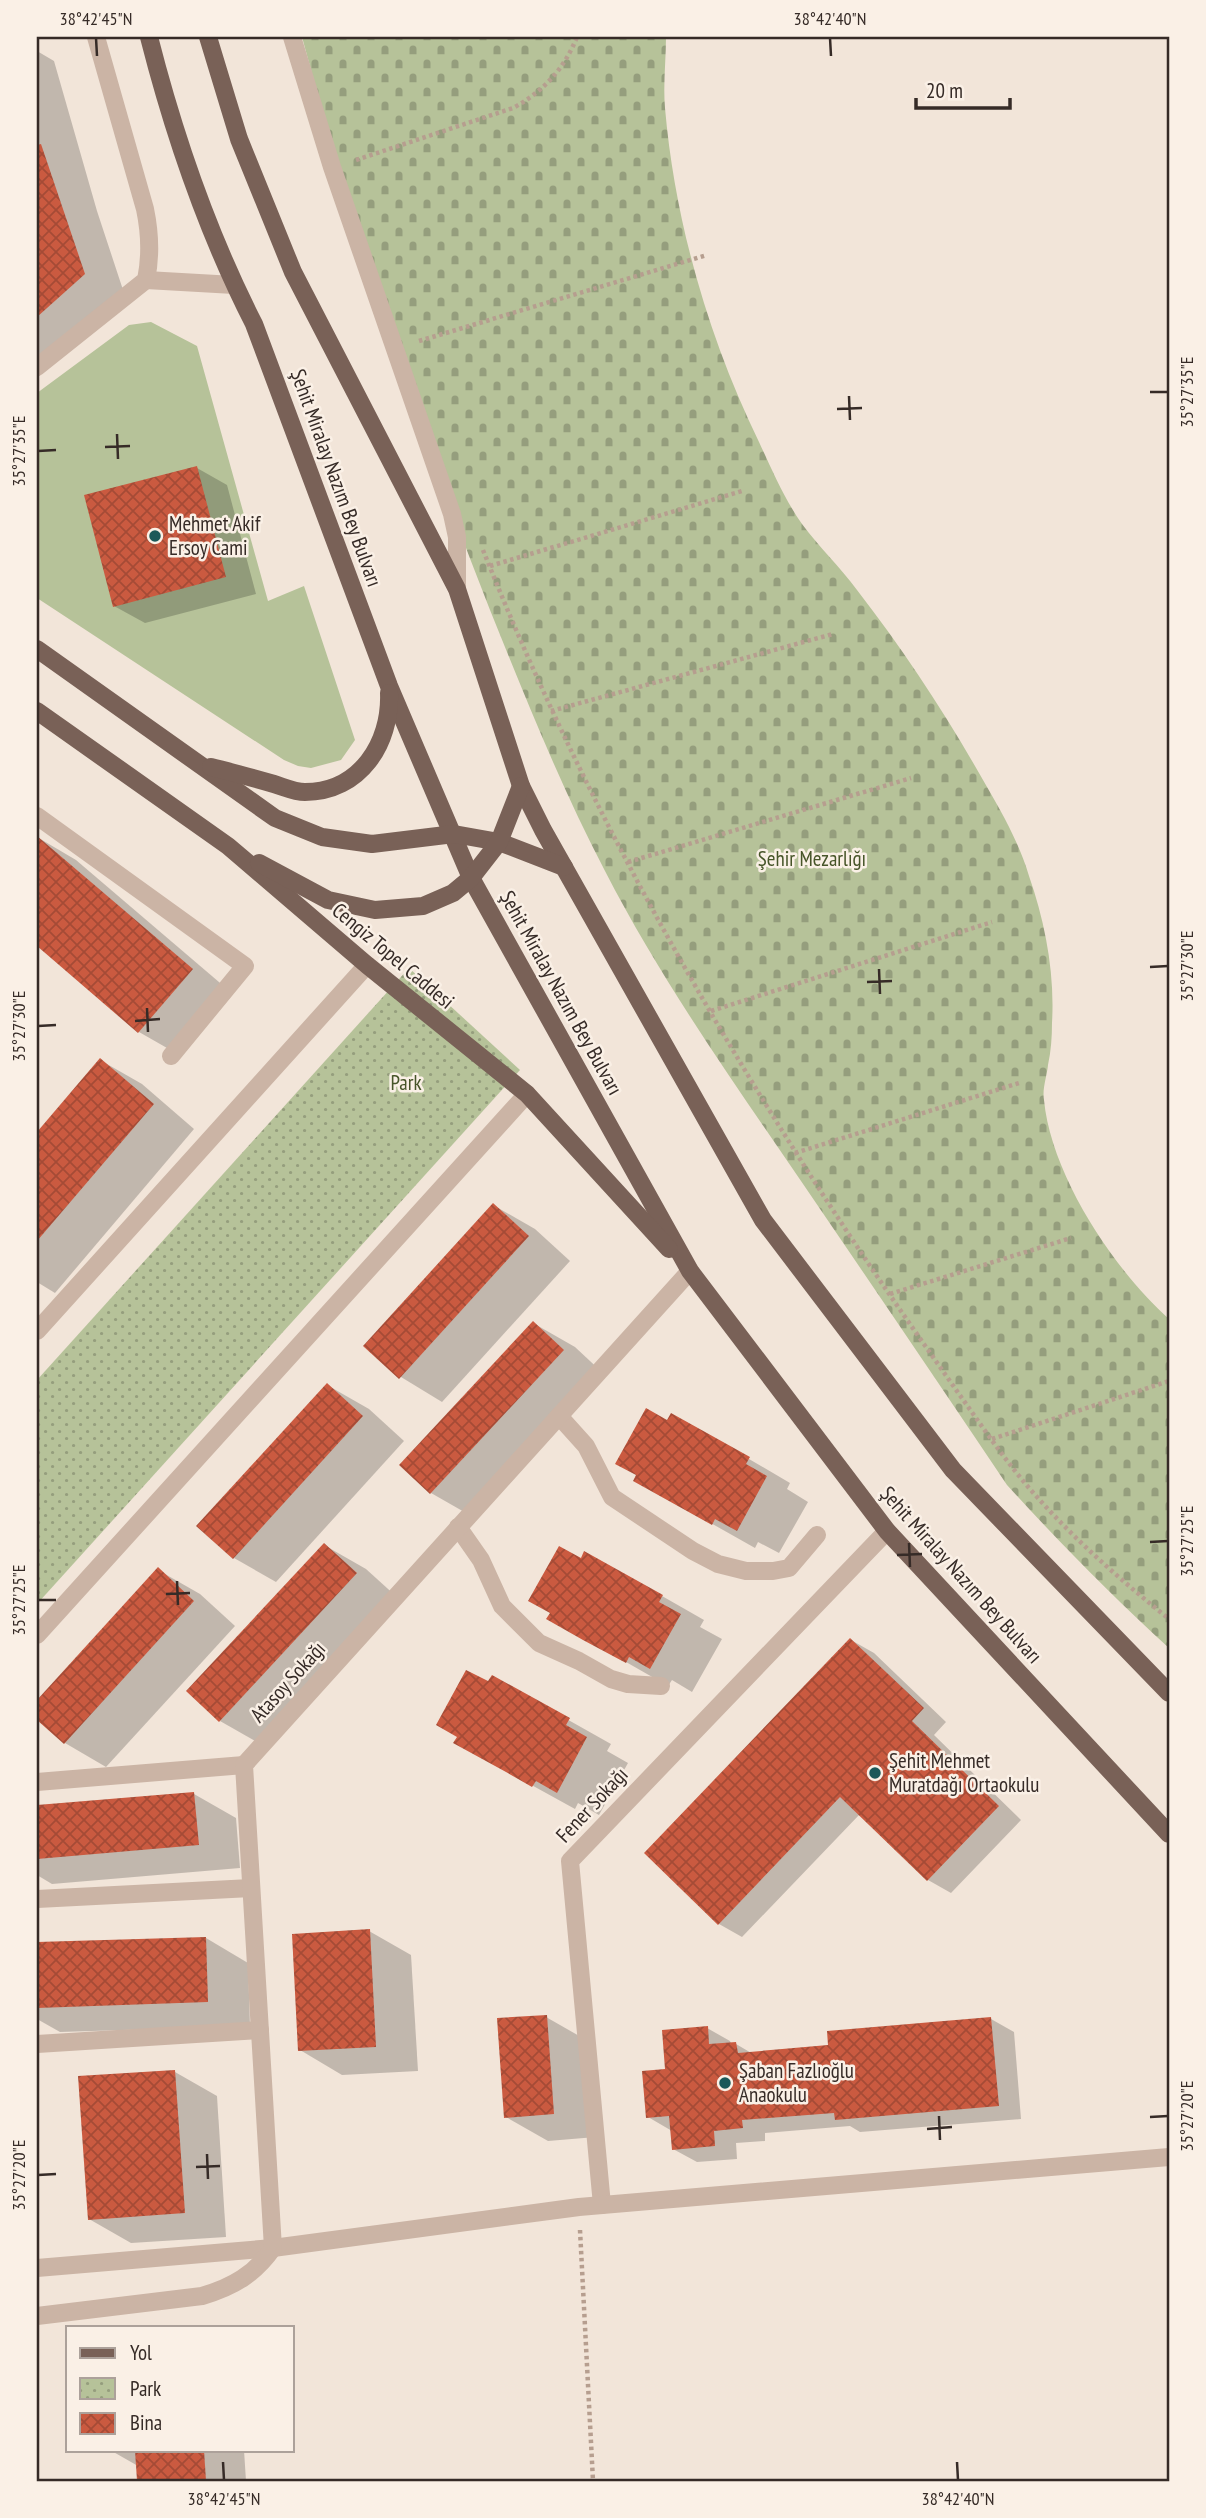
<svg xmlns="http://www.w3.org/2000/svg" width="1206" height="2518" font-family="'PT Sans Narrow',sans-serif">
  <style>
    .grass { fill: #b6c299 }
    .cemetery { fill: url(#cemetery-stones) }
    .park { fill: url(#park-dots) }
    .shadow { fill: #0003 }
    .building { fill: url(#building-cross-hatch) }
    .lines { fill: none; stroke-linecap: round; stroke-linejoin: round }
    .path { stroke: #b69e8f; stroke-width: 4.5; stroke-dasharray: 3.5 3.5; stroke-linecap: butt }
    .minor { stroke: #cbb4a5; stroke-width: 18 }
    .major { stroke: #796157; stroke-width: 18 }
    .ticks { fill: none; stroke: #362b27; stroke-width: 2.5 }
    .poi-dot { fill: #1b5859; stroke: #faf0e6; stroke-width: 2.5 }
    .labels { text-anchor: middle; stroke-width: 5; stroke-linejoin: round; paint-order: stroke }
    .street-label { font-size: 21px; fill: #362b27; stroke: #faf0e6 }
    .poi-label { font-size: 21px; fill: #362b27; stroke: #faf0e6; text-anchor: start }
    .park-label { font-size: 21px; fill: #475529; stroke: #faf0e6 }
    .neatline { fill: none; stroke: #362b27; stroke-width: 2.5 }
    .ticks-label { font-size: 18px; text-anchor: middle; fill: #362b27 }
  </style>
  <defs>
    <pattern id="cemetery-stones" width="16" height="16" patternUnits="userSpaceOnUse" patternTransform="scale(1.75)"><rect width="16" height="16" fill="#b6c299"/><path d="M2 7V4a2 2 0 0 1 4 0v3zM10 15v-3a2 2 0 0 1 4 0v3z" fill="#959e7d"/></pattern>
    <pattern id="park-dots" width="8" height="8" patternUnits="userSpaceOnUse" patternTransform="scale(1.75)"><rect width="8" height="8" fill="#b6c299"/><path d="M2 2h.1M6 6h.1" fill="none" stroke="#959e7d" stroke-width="1.8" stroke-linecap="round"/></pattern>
    <pattern id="building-cross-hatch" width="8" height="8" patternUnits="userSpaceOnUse" patternTransform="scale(1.75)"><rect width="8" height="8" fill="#ca5a40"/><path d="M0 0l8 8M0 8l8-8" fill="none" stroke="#a54b36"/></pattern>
  </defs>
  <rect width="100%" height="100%" fill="#f2e5d9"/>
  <polygon class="grass" points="151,322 197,346 268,601 304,586 355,740 341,760 311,768 298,766 284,760 37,598 37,393 129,325"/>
  <path class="cemetery" d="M 302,37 L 666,37 C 666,60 663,85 665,108 C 675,223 709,339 759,442 C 772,470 785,500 802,524 C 819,547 840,567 857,590 C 902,648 943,710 979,773 C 998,806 1018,839 1029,876 C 1045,922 1055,973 1052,1023 C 1052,1037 1051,1051 1048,1065 C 1047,1076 1042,1089 1044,1100 C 1051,1175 1114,1270 1169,1319 L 1169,1648 C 1112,1596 1059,1542 1007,1485 C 939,1384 870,1282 801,1181 C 732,1080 661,980 605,871 C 561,787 526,699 490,610 C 416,423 354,231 302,37 Z"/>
  <polygon class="park" points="409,968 520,1070 37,1604 37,1380"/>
  <g class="shadow">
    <polygon points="37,51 54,61 97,211 126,299 37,378"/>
    <polygon points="197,468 227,485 256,594 145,623 114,606"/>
    <polygon points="37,837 76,860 233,994 181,1056 139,1032 37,944"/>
    <polygon points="100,1060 142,1084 194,1129 55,1293 37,1282 37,1135"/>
    <polygon points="493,1205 535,1229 570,1261 442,1402 401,1377 365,1346"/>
    <polygon points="533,1323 575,1347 605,1375 473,1517 431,1493 401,1465"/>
    <polygon points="327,1385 369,1409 404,1441 276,1582 234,1558"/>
    <polygon points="749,1459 790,1483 787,1489 808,1502 779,1553 758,1542 755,1548 677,1504"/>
    <polygon points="324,1545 366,1569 398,1598 262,1745 220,1721"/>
    <polygon points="158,1570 200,1594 235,1626 106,1767 65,1743 37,1717 37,1703"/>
    <polygon points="662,1596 704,1620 700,1627 722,1639 692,1692 672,1680 668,1686 549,1618"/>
    <polygon points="851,1640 874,1653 946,1722 934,1735 1021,1820 951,1893 928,1880 860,1814 742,1937 719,1924"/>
    <polygon points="492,1677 611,1744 607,1751 628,1763 599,1815 578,1803 575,1809 497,1766"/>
    <polygon points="194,1794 236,1818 240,1868 52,1884 37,1875 37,1807"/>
    <polygon points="369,1931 411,1955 418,2071 342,2075 300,2050"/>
    <polygon points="206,1938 248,1963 250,2026 60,2032 37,2019 37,1944"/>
    <polygon points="546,2017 588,2041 596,2137 548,2141 506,2117"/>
    <polygon points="991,2019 1014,2032 1021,2119 860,2132 850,2126 765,2133 765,2141 736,2143 737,2159 697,2162 673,2149 672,2131 648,2117 667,2070 707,2028 730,2041 731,2044 736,2044 753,2054 830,2047"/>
    <polygon points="175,2072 217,2096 226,2237 131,2243 89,2219"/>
    <polygon points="110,2450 244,2450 246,2481 139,2481 138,2466"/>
  </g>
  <g class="building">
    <polygon points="41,144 85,274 37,317 37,145"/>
    <polygon points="197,466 226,577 113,607 84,495"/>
    <polygon points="37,836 193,969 138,1033 37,946"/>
    <polygon points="100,1058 154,1104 37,1241 37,1132"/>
    <polygon points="493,1203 529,1236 399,1379 363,1346"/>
    <polygon points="533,1321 564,1350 430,1494 399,1465"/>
    <polygon points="327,1383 363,1416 233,1559 196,1526"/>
    <polygon points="646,1408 667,1420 671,1413 750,1457 746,1464 767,1476 737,1531 715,1519 712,1525 633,1481 636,1475 615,1464"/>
    <polygon points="324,1543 357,1573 219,1722 186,1691"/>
    <polygon points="559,1546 581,1558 584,1551 663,1595 659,1602 681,1614 650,1669 629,1657 626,1663 583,1640 546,1619 550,1613 528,1601"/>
    <polygon points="158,1567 194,1601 64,1744 37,1720 37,1700"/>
    <polygon points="850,1638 924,1708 912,1721 999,1806 927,1881 840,1797 718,1925 644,1853"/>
    <polygon points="466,1670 488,1681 492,1675 570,1718 566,1725 587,1737 557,1793 536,1781 532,1787 506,1772 453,1743 457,1737 436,1725"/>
    <polygon points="194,1792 199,1845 37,1859 37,1805"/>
    <polygon points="370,1929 376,2047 298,2051 292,1934"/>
    <polygon points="206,1937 208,2002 37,2008 37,1942"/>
    <polygon points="547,2015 554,2114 504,2118 497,2018"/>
    <polygon points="991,2017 999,2106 835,2120 834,2113 742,2120 743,2128 714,2131 715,2146 672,2150 669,2116 646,2118 642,2071 665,2069 662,2030 708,2026 709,2044 736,2042 738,2053 828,2045 827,2031"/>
    <polygon points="175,2070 185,2213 88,2220 78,2076"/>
    <polygon points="135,2450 204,2450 206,2481 137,2481"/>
  </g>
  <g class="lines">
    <g class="path">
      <path d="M 356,160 L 513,108 C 544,91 564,69 577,37"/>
      <polyline points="419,341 707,255"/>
      <path d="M 483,550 C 578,789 704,1015 846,1230 C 883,1286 921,1340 959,1394 C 984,1429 1008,1465 1037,1497 C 1077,1542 1123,1582 1169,1619"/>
      <polyline points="490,566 742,491"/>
      <polyline points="551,711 833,634"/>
      <polyline points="628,862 911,778"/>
      <polyline points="711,1011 992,922"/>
      <polyline points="795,1153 1019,1083"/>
      <polyline points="890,1294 1071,1238"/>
      <polyline points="992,1439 1169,1381"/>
      <polyline points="580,2230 593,2481"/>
    </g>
    <g class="minor">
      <polyline points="292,37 332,167 452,514 457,537 457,589"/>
      <polyline points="146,280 234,285"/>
      <path d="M 37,367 L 146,280 C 151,256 150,233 145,209 L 96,37"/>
      <polyline points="37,816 245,966 171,1056"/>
      <polyline points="37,1331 367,965"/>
      <polyline points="559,1416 586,1446 612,1497 693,1551 718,1564 746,1571 773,1571 789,1568 817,1535"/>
      <polyline points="458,1527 481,1560 502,1606 539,1643 579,1661 611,1679 628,1684 661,1686"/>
      <polyline points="37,1635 527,1094"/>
      <polyline points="37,1782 244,1765"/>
      <polyline points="37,1899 251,1888"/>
      <polyline points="37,2044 260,2030"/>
      <polyline points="602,2205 570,1861 887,1531"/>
      <polyline points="37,2268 273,2248 579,2207 1169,2157"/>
      <path d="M 37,2316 L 202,2296 C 233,2287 255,2274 273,2248 L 244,1765 L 690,1271"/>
    </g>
    <g class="major">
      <path d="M 149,37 C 174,135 208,234 254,324 L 389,686 L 471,878 L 690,1271 L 887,1531 L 1169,1834"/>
      <polyline points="208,37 239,139 293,272 457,589 521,786 543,830 763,1220 953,1470 1169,1693"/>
      <polyline points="37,649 275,818 322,837 372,844 454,834 499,842 564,867"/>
      <polyline points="37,711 228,846 367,965 527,1094 669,1249"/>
      <path d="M 211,767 C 232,772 253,778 274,784 C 284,787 295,792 305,792 C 360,792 391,743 389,693"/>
      <polyline points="259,863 328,900 375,910 423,906 453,893 471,878 499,842 521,786"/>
    </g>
  </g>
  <path class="ticks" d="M 96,38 L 97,56M 830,38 L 831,56M 1150,392 L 1168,392M 849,396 L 850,420M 837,409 L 862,408M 117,434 L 118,459M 105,447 L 130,446M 38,451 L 56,450M 1150,967 L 1168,966M 879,969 L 880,994M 867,982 L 892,981M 147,1008 L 148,1032M 135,1021 L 160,1019M 38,1026 L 56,1025M 1150,1542 L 1168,1541M 909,1543 L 910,1567M 897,1555 L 922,1554M 177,1581 L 178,1605M 166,1594 L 190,1593M 38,1600 L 56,1600M 939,2116 L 940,2140M 1150,2117 L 1168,2116M 927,2129 L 952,2127M 207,2154 L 208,2179M 196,2167 L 220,2166M 38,2175 L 56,2174M 223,2462 L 224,2480M 957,2462 L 958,2480"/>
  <g class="poi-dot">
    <circle cx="155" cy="536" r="7"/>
    <circle cx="875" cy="1773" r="7"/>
    <circle cx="725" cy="2083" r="7"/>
  </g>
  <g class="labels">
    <g class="street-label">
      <text transform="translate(336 478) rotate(70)" y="7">Şehit Miralay Nazım Bey Bulvarı</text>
      <text transform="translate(393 956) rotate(40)" y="7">Cengiz Topel Caddesi</text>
      <text transform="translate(561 993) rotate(61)" y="7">Şehit Miralay Nazım Bey Bulvarı</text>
      <text transform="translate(961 1575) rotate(48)" y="7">Şehit Miralay Nazım Bey Bulvarı</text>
      <text transform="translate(288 1682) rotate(-48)" y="7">Atasoy Sokağı</text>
      <text transform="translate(592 1805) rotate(-47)" y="7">Fener Sokağı</text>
    </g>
    <g class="poi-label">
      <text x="169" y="531">Mehmet Akif<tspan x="169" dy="24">Ersoy Cami</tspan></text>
      <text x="889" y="1768">Şehit Mehmet<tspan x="889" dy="24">Muratdağı Ortaokulu</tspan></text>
      <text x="739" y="2078">Şaban Fazlıoğlu<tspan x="739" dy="24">Anaokulu</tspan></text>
    </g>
    <g class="park-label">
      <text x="812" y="866">Şehir Mezarlığı</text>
      <text x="406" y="1090">Park</text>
    </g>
  </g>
  <rect width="1206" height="2518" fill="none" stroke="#faf0e6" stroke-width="77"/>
  <rect x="66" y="2326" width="228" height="126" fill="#faf0e6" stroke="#aca19a" stroke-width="2"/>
  <rect x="80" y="2348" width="35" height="10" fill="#796157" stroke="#aca19a" stroke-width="2"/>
  <text x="130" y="2360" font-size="21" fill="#362b27">Yol</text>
  <rect x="80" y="2378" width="35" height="21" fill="url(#park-dots)" stroke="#aca19a" stroke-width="2"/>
  <text x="130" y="2396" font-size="21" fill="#362b27">Park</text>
  <rect x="80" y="2413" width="35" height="21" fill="url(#building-cross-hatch)" stroke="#aca19a" stroke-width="2"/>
  <text x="130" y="2430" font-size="21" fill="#362b27">Bina</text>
  <path d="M916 98v10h94v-10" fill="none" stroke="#362b27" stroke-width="3.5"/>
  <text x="926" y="98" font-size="21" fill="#362b27" stroke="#faf0e6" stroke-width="5" paint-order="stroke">20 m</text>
  <rect x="38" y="38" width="1130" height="2442" class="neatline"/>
  <g class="ticks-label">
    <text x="96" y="25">38°42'45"N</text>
    <text x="830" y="25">38°42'40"N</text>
    <text transform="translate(1187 392) rotate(-90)" y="6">35°27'35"E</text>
    <text transform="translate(19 451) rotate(-90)" y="6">35°27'35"E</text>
    <text transform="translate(1187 966) rotate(-90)" y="6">35°27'30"E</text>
    <text transform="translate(19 1026) rotate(-90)" y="6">35°27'30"E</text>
    <text transform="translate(1187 1541) rotate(-90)" y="6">35°27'25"E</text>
    <text transform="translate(19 1600) rotate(-90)" y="6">35°27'25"E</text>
    <text transform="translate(1187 2116) rotate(-90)" y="6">35°27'20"E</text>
    <text transform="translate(19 2175) rotate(-90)" y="6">35°27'20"E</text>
    <text x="224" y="2505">38°42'45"N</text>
    <text x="958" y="2505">38°42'40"N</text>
  </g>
</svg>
